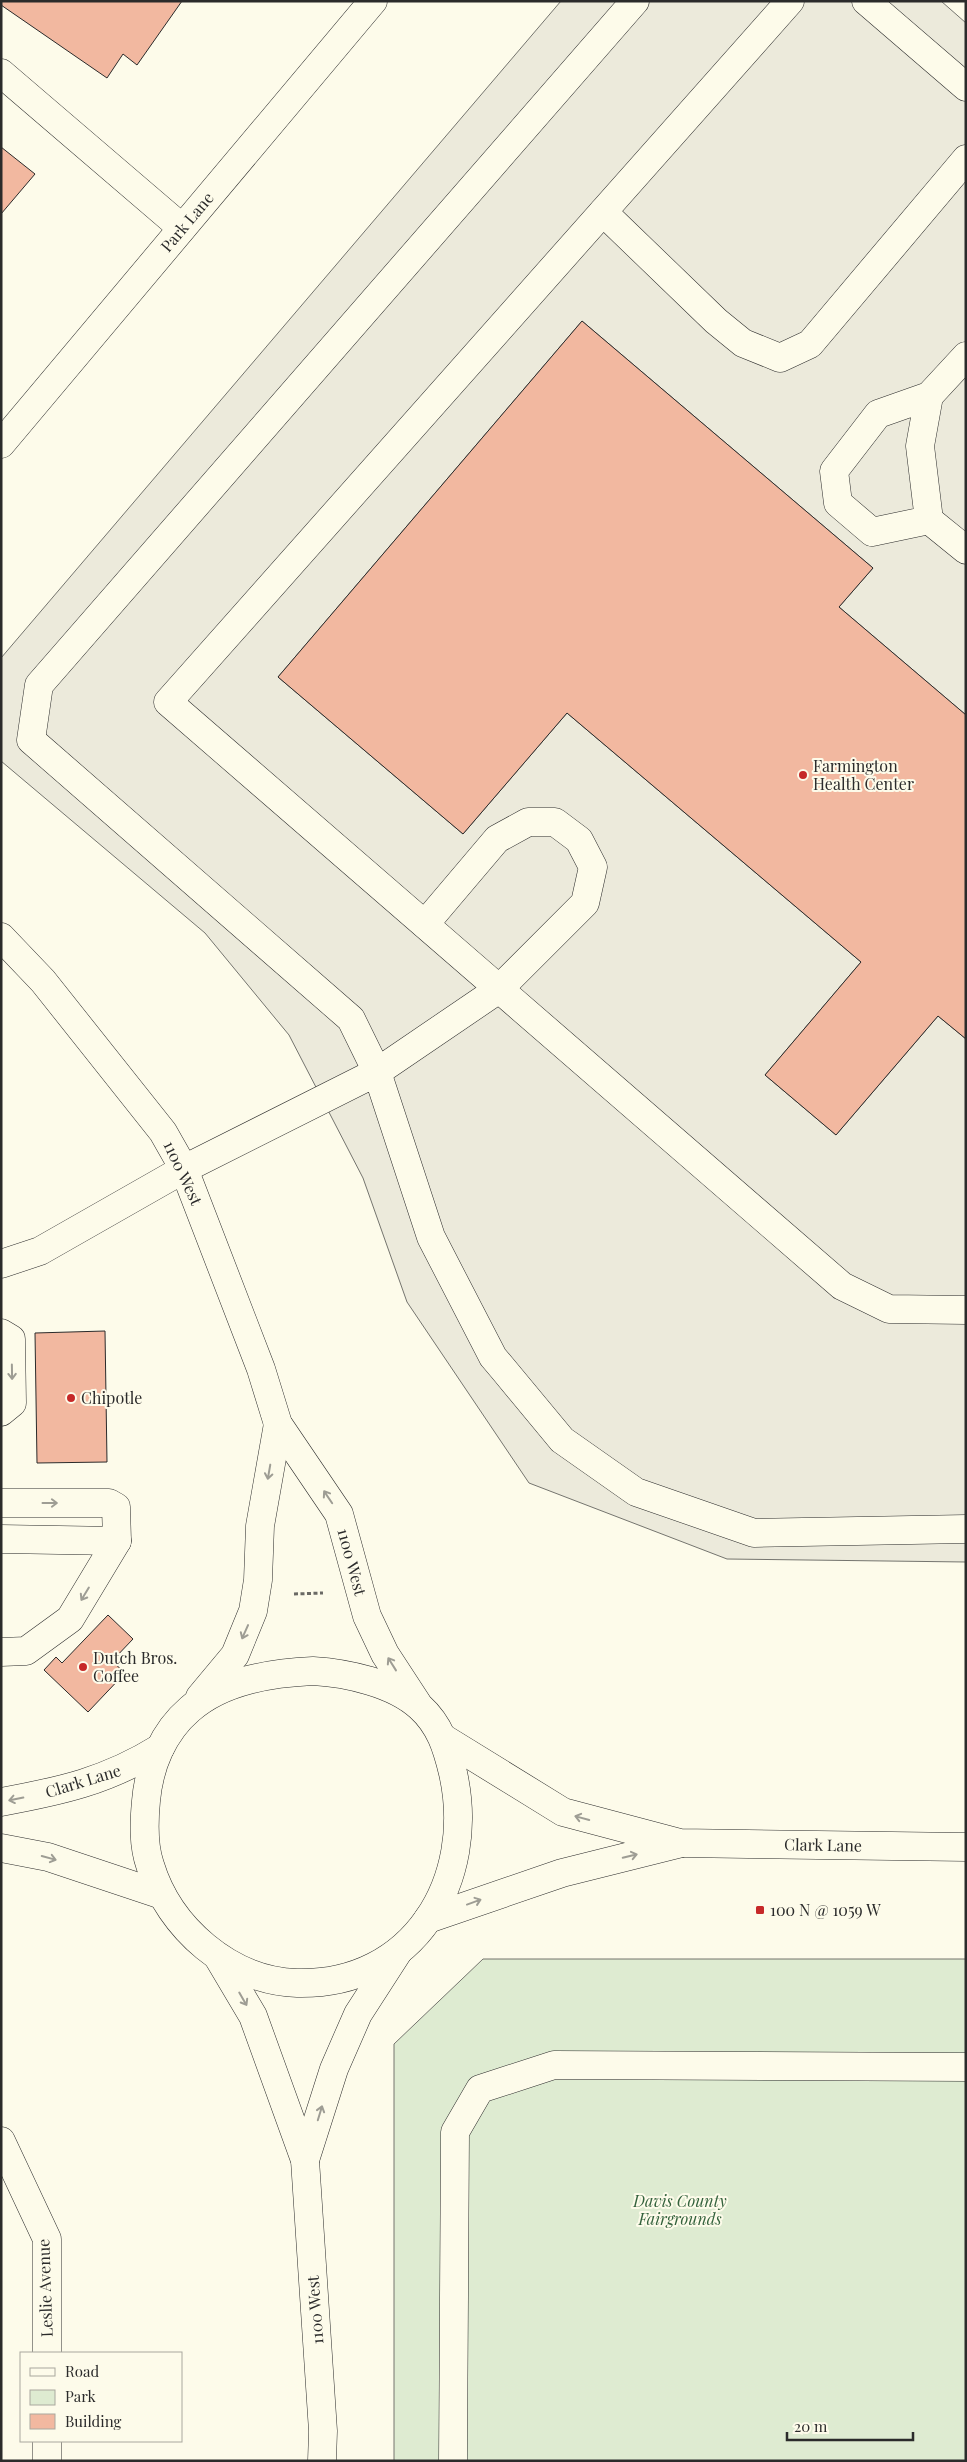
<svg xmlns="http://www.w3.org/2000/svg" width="967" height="2462" font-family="'Playfair Display',serif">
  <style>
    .green { fill: #deebd1; stroke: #74746e }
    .parking { fill: #eceadb; stroke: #74746e }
    .building { fill: #f2b8a0; stroke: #2b2b2b }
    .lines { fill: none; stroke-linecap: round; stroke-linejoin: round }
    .minor-casing { stroke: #2b2b2b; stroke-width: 29 }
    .major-casing { stroke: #2b2b2b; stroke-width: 29 }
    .path { stroke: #6a6964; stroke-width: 3; stroke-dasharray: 4 2.5; stroke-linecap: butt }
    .minor { stroke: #fdfbea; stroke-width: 28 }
    .major { stroke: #fdfbea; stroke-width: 28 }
    .oneway { stroke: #9e9d94 }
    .poi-dot { fill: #c62828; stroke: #fdfbea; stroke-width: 2 }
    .labels { text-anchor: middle; stroke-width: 4; stroke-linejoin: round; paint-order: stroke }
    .street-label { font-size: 16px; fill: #2b2b2b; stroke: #fdfbea }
    .poi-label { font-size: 16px; fill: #2b2b2b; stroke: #fdfbea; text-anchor: start }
    .park-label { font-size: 16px; font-style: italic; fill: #34623c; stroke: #fdfbea }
  </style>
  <rect width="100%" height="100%" fill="#fdfbea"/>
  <polygon class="green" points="483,1959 966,1959 966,2461 394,2461 394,2044"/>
  <polygon class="parking" points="561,1 941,1 966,23 966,715 839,607 873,568 582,321 278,677 463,834 567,713 861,962 765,1075 836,1135 938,1016 966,1039 966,1562 727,1559 529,1483 407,1302 363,1178 289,1035 205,933 1,761 1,658"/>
  <g class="building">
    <polygon points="1,1 182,1 137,65 123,54 107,78 1,5"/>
    <polygon points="1,147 35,174 1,214"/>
    <polygon points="582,321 873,568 839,607 966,715 966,1039 938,1016 836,1135 765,1075 861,962 567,713 463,834 278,677"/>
    <polygon points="105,1331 107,1462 37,1463 35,1333"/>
    <polygon points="108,1615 133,1639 112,1661 125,1673 88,1712 44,1670 56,1657 62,1663"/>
  </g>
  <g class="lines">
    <g class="minor-casing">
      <g id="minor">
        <polyline points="790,1 168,702 842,1286 889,1309 966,1310"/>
        <polyline points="866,1 966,87"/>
        <polyline points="1,73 182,228"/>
        <polyline points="603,212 716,321 743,343 780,358 810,344 966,159"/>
        <polyline points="929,396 920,446 929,520 872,532 838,503 834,471 878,414 929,396 966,356"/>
        <polyline points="929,520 966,550"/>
        <polyline points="425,924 497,839 528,822 555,822 579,840 593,867 585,903 499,989 377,1072 351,1019 31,740 39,685 635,1"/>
        <polyline points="1,1264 40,1251 184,1169 377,1072 431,1237 493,1357 504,1370 562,1440 636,1492 754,1533 966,1529"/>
        <polyline points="1,1333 11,1339 12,1403 1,1412"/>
        <polyline points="1,1503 109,1503 116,1507 117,1541 70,1619 26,1651 1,1652"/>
        <polyline points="1,1539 117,1541"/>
        <path d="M 1,1802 C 61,1791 107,1781 160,1748"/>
        <polyline points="1,1848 48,1857 162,1895"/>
        <polyline points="218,1957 253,2016 305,2160 323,2431 322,2461"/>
        <polyline points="1,2141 47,2239 47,2353"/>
        <polyline points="305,2160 334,2069 358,2014 398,1952"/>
        <polyline points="47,2441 47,2461"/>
        <polyline points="453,2461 455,2132 480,2089 554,2065 966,2067"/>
      </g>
    </g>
    <g class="major-casing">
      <g id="major">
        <polyline points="1,444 373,1"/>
        <polyline points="1,937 43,981 163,1132 184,1169 261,1369 278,1424 339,1514 367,1616 385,1654 417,1703"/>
        <path d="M 313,1671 C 347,1673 394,1683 420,1707 C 440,1725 447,1748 453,1773 C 477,1880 414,1986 297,1983 C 230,1981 169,1928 150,1865 C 143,1845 144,1822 146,1801 C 149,1766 163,1732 190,1709 C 223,1680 272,1673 313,1671 Z"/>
        <polyline points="200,1697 235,1655 253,1611 258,1580 260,1526 278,1424"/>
        <polyline points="443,1738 563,1812 680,1843 966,1847"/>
        <polyline points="428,1919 562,1873 678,1844"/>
      </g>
    </g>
    <polyline class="path" points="294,1594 323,1593"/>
    <use href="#minor" class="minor"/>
    <use href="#major" class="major"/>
  </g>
  <defs><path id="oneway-shaft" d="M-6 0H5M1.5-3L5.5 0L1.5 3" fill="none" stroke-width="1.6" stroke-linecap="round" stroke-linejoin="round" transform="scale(1.25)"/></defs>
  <g class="oneway">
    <use href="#oneway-shaft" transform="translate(12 1372) rotate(89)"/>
    <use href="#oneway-shaft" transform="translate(269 1472) rotate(100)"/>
    <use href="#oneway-shaft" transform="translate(328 1497) rotate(-124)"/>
    <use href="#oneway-shaft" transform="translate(50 1503)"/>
    <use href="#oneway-shaft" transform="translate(85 1594) rotate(121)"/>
    <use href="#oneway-shaft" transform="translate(245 1632) rotate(114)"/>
    <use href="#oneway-shaft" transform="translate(392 1664) rotate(-122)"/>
    <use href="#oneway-shaft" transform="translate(16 1799) rotate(169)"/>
    <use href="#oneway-shaft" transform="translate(582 1818) rotate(-165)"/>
    <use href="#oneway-shaft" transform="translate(630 1856) rotate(-14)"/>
    <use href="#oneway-shaft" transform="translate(49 1858) rotate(15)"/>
    <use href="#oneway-shaft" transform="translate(474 1902) rotate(-20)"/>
    <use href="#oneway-shaft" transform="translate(243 1999) rotate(60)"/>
    <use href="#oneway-shaft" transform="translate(320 2113) rotate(-73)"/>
  </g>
  <g class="poi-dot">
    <circle cx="803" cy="775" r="5"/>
    <circle cx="71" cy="1398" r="5"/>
    <circle cx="83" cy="1667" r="5"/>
    <rect x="755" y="1905" width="10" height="10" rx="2.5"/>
  </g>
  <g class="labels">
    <g class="street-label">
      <text transform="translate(187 222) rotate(-50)" y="6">Park Lane</text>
      <text transform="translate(183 1173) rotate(65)" y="6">1100 West</text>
      <text transform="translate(352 1562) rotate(75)" y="6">1100 West</text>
      <text transform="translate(83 1781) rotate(-17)" y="6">Clark Lane</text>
      <text transform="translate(823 1845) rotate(1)" y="6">Clark Lane</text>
      <text transform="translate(45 2288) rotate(-92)" y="6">Leslie Avenue</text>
      <text transform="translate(315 2310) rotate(-94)" y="6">1100 West</text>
    </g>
    <g class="poi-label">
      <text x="813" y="772">Farmington<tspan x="813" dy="18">Health Center</tspan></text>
      <text x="81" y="1404">Chipotle</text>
      <text x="93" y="1664">Dutch Bros.<tspan x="93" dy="18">Coffee</tspan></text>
      <text x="770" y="1916">100 N @ 1059 W</text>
    </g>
    <g class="park-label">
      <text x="680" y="2207">Davis County<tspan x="680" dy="18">Fairgrounds</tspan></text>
    </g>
  </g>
  <rect width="967" height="2462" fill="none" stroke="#2b2b2b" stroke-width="5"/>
  <rect x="20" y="2352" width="162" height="90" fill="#fdfbea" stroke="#a9a89e"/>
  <rect x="30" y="2368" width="25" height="8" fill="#fdfbea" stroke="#a9a89e"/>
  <text x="65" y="2377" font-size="15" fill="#2b2b2b">Road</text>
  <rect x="30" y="2390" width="25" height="15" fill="#deebd1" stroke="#a9a89e"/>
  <text x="65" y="2402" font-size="15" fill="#2b2b2b">Park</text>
  <rect x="30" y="2414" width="25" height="15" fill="#f2b8a0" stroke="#a9a89e"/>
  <text x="65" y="2427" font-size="15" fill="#2b2b2b">Building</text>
  <path d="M787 2432v8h126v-8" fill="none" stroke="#2b2b2b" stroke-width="2.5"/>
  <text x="794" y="2432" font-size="15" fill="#2b2b2b" stroke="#fdfbea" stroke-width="4" paint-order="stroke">20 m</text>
</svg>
